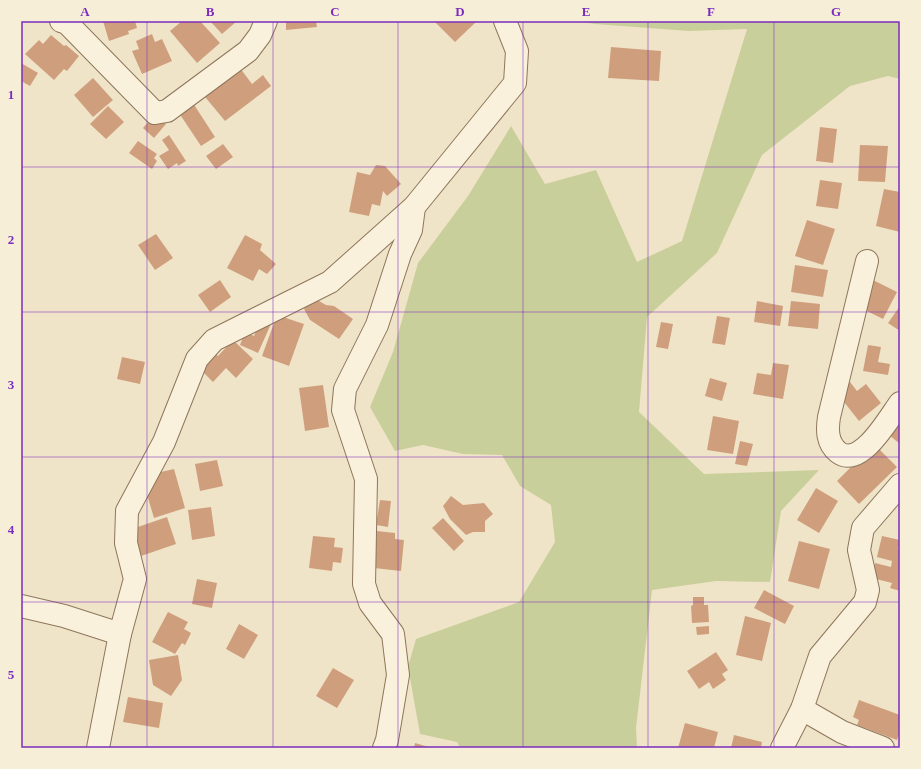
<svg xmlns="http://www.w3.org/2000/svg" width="921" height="769" font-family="Georgia,serif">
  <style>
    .green { fill: #c9cf9b }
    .building { fill: #cf9f7d }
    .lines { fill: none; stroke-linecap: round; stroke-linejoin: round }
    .minor-casing { stroke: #8d765c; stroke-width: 24 }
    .minor { stroke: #faf1dc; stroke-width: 22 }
    .grid { fill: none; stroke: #7b2cbf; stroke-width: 1; stroke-opacity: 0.55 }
    .neatline { fill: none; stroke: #7b2cbf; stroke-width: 1.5 }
    .grid-label { font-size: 13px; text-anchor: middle; font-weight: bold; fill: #7b2cbf }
  </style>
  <rect width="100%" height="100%" fill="#f0e4c8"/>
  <polygon class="green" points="573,21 900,21 900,79 888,76 850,86 762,155 717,253 647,317 639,412 704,474 819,470 781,511 770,582 716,581 652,590 636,728 637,748 460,748 457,742 420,734 408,667 416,639 519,602 555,542 551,505 520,486 502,455 463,454 423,445 395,451 370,407 393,352 418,263 468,196 511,126 545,184 596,170 637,262 682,241 747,29 689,31 595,24"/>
  <g class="building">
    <polygon points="103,21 135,21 137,28 128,31 129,34 109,41"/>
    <polygon points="182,21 200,21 220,43 197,63 170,31"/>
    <polygon points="210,21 237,21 222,34"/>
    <polygon points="286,21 316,21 317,27 286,30"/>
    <polygon points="434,21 477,21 455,42"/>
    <polygon points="152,34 155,42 162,39 172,61 142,74 132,51 139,49 136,41"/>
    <polygon points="51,35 64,46 66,45 79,56 67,71 64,69 54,80 25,54 39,40 43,44"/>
    <polygon points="611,47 661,51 659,81 608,78"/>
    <polygon points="21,63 38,73 30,86 21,81"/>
    <polygon points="237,64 252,84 263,75 271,86 225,121 201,92"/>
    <polygon points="93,78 113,100 93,117 74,95"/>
    <polygon points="191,100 215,137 201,146 177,110"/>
    <polygon points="108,106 124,122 106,139 90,124"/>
    <polygon points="155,114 166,124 154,138 143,128"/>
    <polygon points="820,127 837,129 833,163 816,161"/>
    <polygon points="169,135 186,161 178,166 177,163 168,169 159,156 169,150 162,140"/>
    <polygon points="138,141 157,154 154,158 157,161 152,169 129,153"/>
    <polygon points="223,144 233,157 216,169 206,156"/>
    <polygon points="860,145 888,146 885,182 858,181"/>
    <polygon points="376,165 385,166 401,184 387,196 383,191 380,206 372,204 369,216 349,212 357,172 370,175"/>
    <polygon points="820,180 842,183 838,209 816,206"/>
    <polygon points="884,189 900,192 900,232 876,226"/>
    <polygon points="807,220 835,229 823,265 795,256"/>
    <polygon points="156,234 173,258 155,270 138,245"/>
    <polygon points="245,235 262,244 260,250 276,264 267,274 259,269 253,281 227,268"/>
    <polygon points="795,265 828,270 823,297 791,292"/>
    <polygon points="220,280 231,297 210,312 198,295"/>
    <polygon points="873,280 897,292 883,319 859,307"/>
    <polygon points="312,297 326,305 334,306 353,319 339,339 310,320 304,309"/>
    <polygon points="757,301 783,306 780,326 754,322"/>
    <polygon points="791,301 820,304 818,329 788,326"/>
    <polygon points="900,306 900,331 888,323"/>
    <polygon points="277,315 304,324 289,366 262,356"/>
    <polygon points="717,316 730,318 725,345 712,343"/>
    <polygon points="261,319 271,324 258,353 240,345 245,332 254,336"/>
    <polygon points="661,322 673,324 668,349 656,347"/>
    <polygon points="233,340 253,359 236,378 226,368 213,382 200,369 214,353 218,356"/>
    <polygon points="868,345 881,347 878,362 890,364 888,375 863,371"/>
    <polygon points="122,357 145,362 140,384 117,379"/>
    <polygon points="773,363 789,365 783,399 753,394 757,373 771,375"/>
    <polygon points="710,378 727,383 722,401 705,396"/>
    <polygon points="850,382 857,391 866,384 881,403 859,421 837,393"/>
    <polygon points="323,385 329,427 305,431 299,388"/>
    <polygon points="900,408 900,444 882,429"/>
    <polygon points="713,416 739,421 733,454 707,450"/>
    <polygon points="740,441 753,444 747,466 735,464"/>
    <polygon points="874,444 897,467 859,504 837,481"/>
    <polygon points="217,460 223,486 200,491 195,464"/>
    <polygon points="174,469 185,508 154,518 145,488 152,474"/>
    <polygon points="816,488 838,501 819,533 797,520"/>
    <polygon points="451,496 463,505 484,503 493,514 485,521 485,532 473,532 466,535 450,519 443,506"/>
    <polygon points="380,500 391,501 388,527 376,525"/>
    <polygon points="211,507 215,536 192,540 188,510"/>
    <polygon points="167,517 176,544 141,556 132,529"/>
    <polygon points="443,518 464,541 454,551 432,528"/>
    <polygon points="377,531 395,533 395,539 404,540 401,571 374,568"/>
    <polygon points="313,536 335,538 334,547 343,548 341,563 333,562 332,571 309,568"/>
    <polygon points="882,536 900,540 898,550 900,551 900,591 890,588 892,583 872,578 875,563 891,567 892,561 877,557"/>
    <polygon points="799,541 830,549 819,589 788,581"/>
    <polygon points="197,579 217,583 212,608 192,604"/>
    <polygon points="764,590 794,606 785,624 754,608"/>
    <polygon points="693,597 704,597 704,605 708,605 709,622 692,623 691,606 693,605"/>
    <polygon points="168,612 188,622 184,629 191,633 185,645 182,643 175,654 152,642"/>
    <polygon points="745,616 771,623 762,661 736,655"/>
    <polygon points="239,624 258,635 244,659 226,649"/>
    <polygon points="709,626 709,634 697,635 696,627"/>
    <polygon points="716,652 728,670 722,674 726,680 713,689 709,682 699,689 687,671"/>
    <polygon points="178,655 182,680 171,696 153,685 149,660"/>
    <polygon points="333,668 354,680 337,708 316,696"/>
    <polygon points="128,697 163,703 159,728 123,722"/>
    <polygon points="859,700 900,715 900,731 897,740 857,725 859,720 853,717"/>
    <polygon points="685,723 718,732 714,748 678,748"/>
    <polygon points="734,735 762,742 761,748 731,748"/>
    <polygon points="415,743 432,748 414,748"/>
  </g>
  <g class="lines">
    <g class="minor-casing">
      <g id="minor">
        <polyline points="61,21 67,23 155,113 167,111 248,51 260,35 266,21"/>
        <path d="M 867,261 L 829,417 C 827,430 827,443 838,452 C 860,470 889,418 900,403"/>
        <polyline points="21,606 64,616 120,634"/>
        <polyline points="802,709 842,732 883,748"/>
        <polyline points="98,748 120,634 135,579 126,543 127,511 164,442 197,359 214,340 330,282 414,207 515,83 517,51 505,21"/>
        <polyline points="384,748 387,740 398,675 393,634 370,603 364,584 366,479 343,410 345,389 377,325 400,254 411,230 414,207"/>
        <polyline points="782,748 802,709 820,656 865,602 868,590 859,550 863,528 900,485"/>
      </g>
    </g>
    <use href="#minor" class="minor"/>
  </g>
  <path class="grid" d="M 147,21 L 147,748M 273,21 L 273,748M 398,21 L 398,748M 523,21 L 523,748M 648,21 L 648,748M 774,21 L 774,748M 21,167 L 900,167M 21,312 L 900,312M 21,457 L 900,457M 21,602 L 900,602"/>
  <rect width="921" height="769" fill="none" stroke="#f7eed8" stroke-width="44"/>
  <rect x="22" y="22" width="877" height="725" class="neatline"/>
  <g class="grid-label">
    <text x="85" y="16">A</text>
    <text x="210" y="16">B</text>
    <text x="335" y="16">C</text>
    <text x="460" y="16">D</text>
    <text x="586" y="16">E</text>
    <text x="711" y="16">F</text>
    <text x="836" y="16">G</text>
    <text x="11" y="99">1</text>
    <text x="11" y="244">2</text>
    <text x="11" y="389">3</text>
    <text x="11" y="534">4</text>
    <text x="11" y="679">5</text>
  </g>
</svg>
